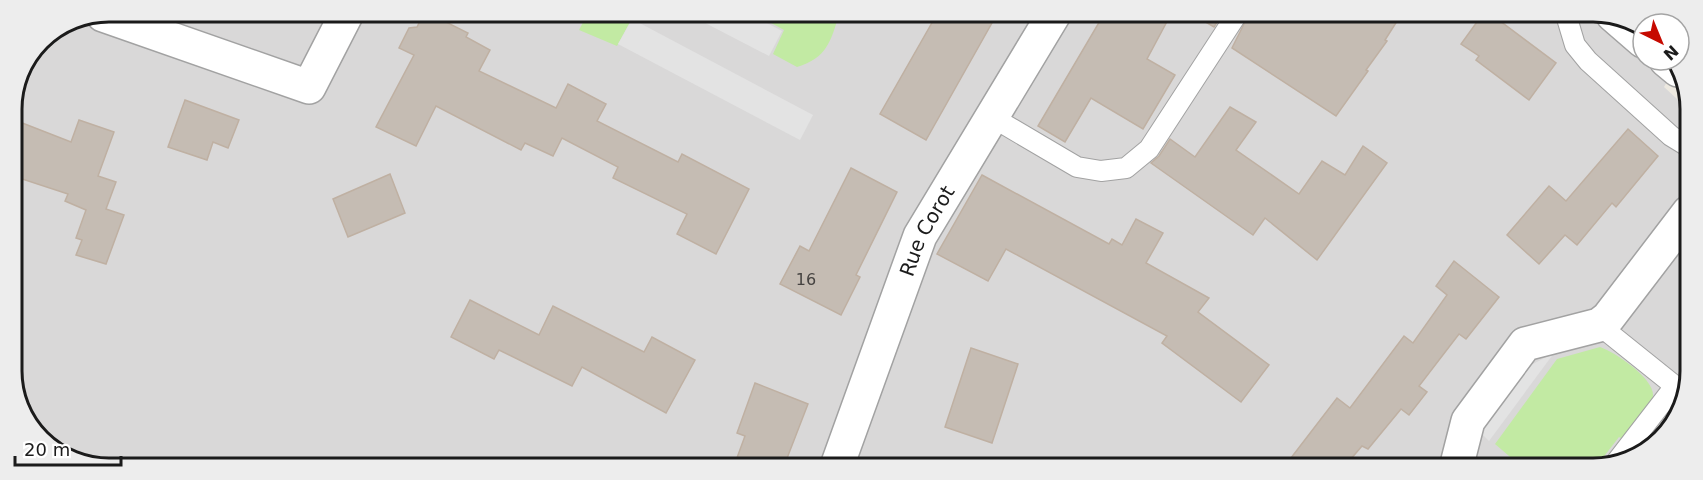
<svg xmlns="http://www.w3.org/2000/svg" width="1703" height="480" font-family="'DejaVu Sans',sans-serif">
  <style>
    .residential { fill: #d9d8d8 }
    .grass { fill: #c2eaa3 }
    .parking { fill: #e3e3e3 }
    .building { fill: #c5bcb3; stroke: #bfb0a2; stroke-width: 1.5 }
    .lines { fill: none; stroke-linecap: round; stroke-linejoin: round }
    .lane-casing { stroke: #a2a2a2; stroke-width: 22 }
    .street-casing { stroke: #a2a2a2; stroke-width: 36 }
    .lane { stroke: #fff; stroke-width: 20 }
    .street { stroke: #fff; stroke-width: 33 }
    .labels { text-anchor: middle; stroke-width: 4.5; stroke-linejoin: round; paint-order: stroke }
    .number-label { font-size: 16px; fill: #464341 }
    .street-label { font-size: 20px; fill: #1b1b1b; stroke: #fff }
    .rim { fill: none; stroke: #1b1b1b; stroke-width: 3 }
  </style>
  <rect width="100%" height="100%" fill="#ede9e0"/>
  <polygon class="residential" points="110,12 1618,15 1643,29 1643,60 1673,60 1676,66 1664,87 1689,110 1688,395 1658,444 1600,468 85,465 40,439 14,390 12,103 41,40"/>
  <g class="grass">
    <polygon points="588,13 635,13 617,46 579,30"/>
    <path d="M 753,13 L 839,14 C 831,41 827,58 797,67 L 773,54 L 784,30 Z"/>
    <path d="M 1600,347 C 1615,352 1655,379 1653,396 C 1650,411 1635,428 1626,441 L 1619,437 L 1595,468 L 1523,468 L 1495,444 L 1557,359 Z"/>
  </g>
  <g class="parking">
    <polygon points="686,13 748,13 782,31 769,56"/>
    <polygon points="632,19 813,115 800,140 618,44"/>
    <polygon points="1554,353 1489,441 1480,432 1531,365"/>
  </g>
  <g class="building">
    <polygon points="424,13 428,13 468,33 466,37 490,50 479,71 556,108 568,84 606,104 597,121 678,162 682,154 749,189 716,254 677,234 687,214 613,178 618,167 562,138 553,156 525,143 521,150 436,106 416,146 376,127 414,55 399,48 409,28 417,27"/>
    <polygon points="937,14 997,14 926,140 880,114"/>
    <polygon points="1104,14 1171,14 1147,59 1175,75 1143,129 1091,98 1065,142 1038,126"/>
    <polygon points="1192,14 1222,14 1214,27"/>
    <polygon points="1249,14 1287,15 1401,15 1385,40 1387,41 1366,70 1368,71 1336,116 1232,48"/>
    <polygon points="1482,15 1492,15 1556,63 1529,100 1476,60 1479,56 1461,44"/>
    <polygon points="185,100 239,120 228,148 213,142 207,160 168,147"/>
    <polygon points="1230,107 1256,122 1236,150 1299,194 1322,161 1345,175 1363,146 1387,163 1317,260 1265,218 1253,235 1151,163 1159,156 1170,139 1195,157"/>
    <polygon points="12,119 71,142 79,120 114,132 98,176 116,182 106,209 124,215 106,264 76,255 82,240 76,238 86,210 65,201 68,194 13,176"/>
    <polygon points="1628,129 1658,156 1616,207 1612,203 1577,245 1565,235 1539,264 1507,235 1549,186 1566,201"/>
    <polygon points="851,168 897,192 856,275 860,277 841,315 780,284 800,246 809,251"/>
    <polygon points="390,174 405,213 348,237 333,199"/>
    <polygon points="982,175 1109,244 1112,239 1122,245 1136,219 1163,233 1146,263 1209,298 1198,312 1269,365 1241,402 1162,343 1167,336 1006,249 988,281 937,254"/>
    <polygon points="1454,261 1499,297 1466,339 1459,334 1419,386 1427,392 1409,415 1401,409 1368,449 1362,446 1344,467 1284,467 1337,398 1350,408 1404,336 1413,343 1447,295 1436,286"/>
    <polygon points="470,300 539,335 553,306 644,352 652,337 695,360 666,413 582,367 572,386 499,350 494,359 451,337"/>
    <polygon points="971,348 1018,364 992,443 945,427"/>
    <polygon points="755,383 808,404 784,466 734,466 745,436 737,433"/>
  </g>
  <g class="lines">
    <g class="lane-casing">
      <g id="lane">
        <polyline points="1566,15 1575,45 1588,61 1671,136 1689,147"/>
        <polyline points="992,117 1077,167 1101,171 1126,168 1149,149 1237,14"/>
        <polyline points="1599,325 1675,386 1617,461"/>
      </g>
    </g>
    <g class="street-casing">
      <g id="street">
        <polyline points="103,15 309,87 347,13"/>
        <polyline points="1613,15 1643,41"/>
        <polyline points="1666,60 1678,70"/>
        <path id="s1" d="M 837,466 L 920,236 L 1054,14"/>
        <polyline points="1456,468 1468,421 1525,344 1599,325 1608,318 1689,212"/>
      </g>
    </g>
    <use href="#lane" class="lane"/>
    <use href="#street" class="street"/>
  </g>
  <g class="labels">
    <g class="number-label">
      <text x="806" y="285">16</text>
    </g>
    <g class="street-label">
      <text dy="7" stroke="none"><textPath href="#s1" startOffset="252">Rue Corot</textPath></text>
    </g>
  </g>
  <path d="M0 0H1703V480H0ZM109 22H1593A87 87 0 0 1 1680 109V371A87 87 0 0 1 1593 458H109A87 87 0 0 1 22 371V109A87 87 0 0 1 109 22Z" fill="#ededed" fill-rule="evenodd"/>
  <path class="rim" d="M109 22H1593A87 87 0 0 1 1680 109V371A87 87 0 0 1 1593 458H109A87 87 0 0 1 22 371V109A87 87 0 0 1 109 22Z"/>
  <g transform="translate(1661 42) rotate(137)"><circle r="28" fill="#ffffff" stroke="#a4a4a4" stroke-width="1.5"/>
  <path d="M0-4.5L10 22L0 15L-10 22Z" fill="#c60a00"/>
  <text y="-9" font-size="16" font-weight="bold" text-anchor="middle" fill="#1b1b1b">N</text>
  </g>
  <path d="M15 456v9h106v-9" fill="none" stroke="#1b1b1b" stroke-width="3"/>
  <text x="24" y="456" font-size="18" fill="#1b1b1b" stroke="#ffffff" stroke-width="4.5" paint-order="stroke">20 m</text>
</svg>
